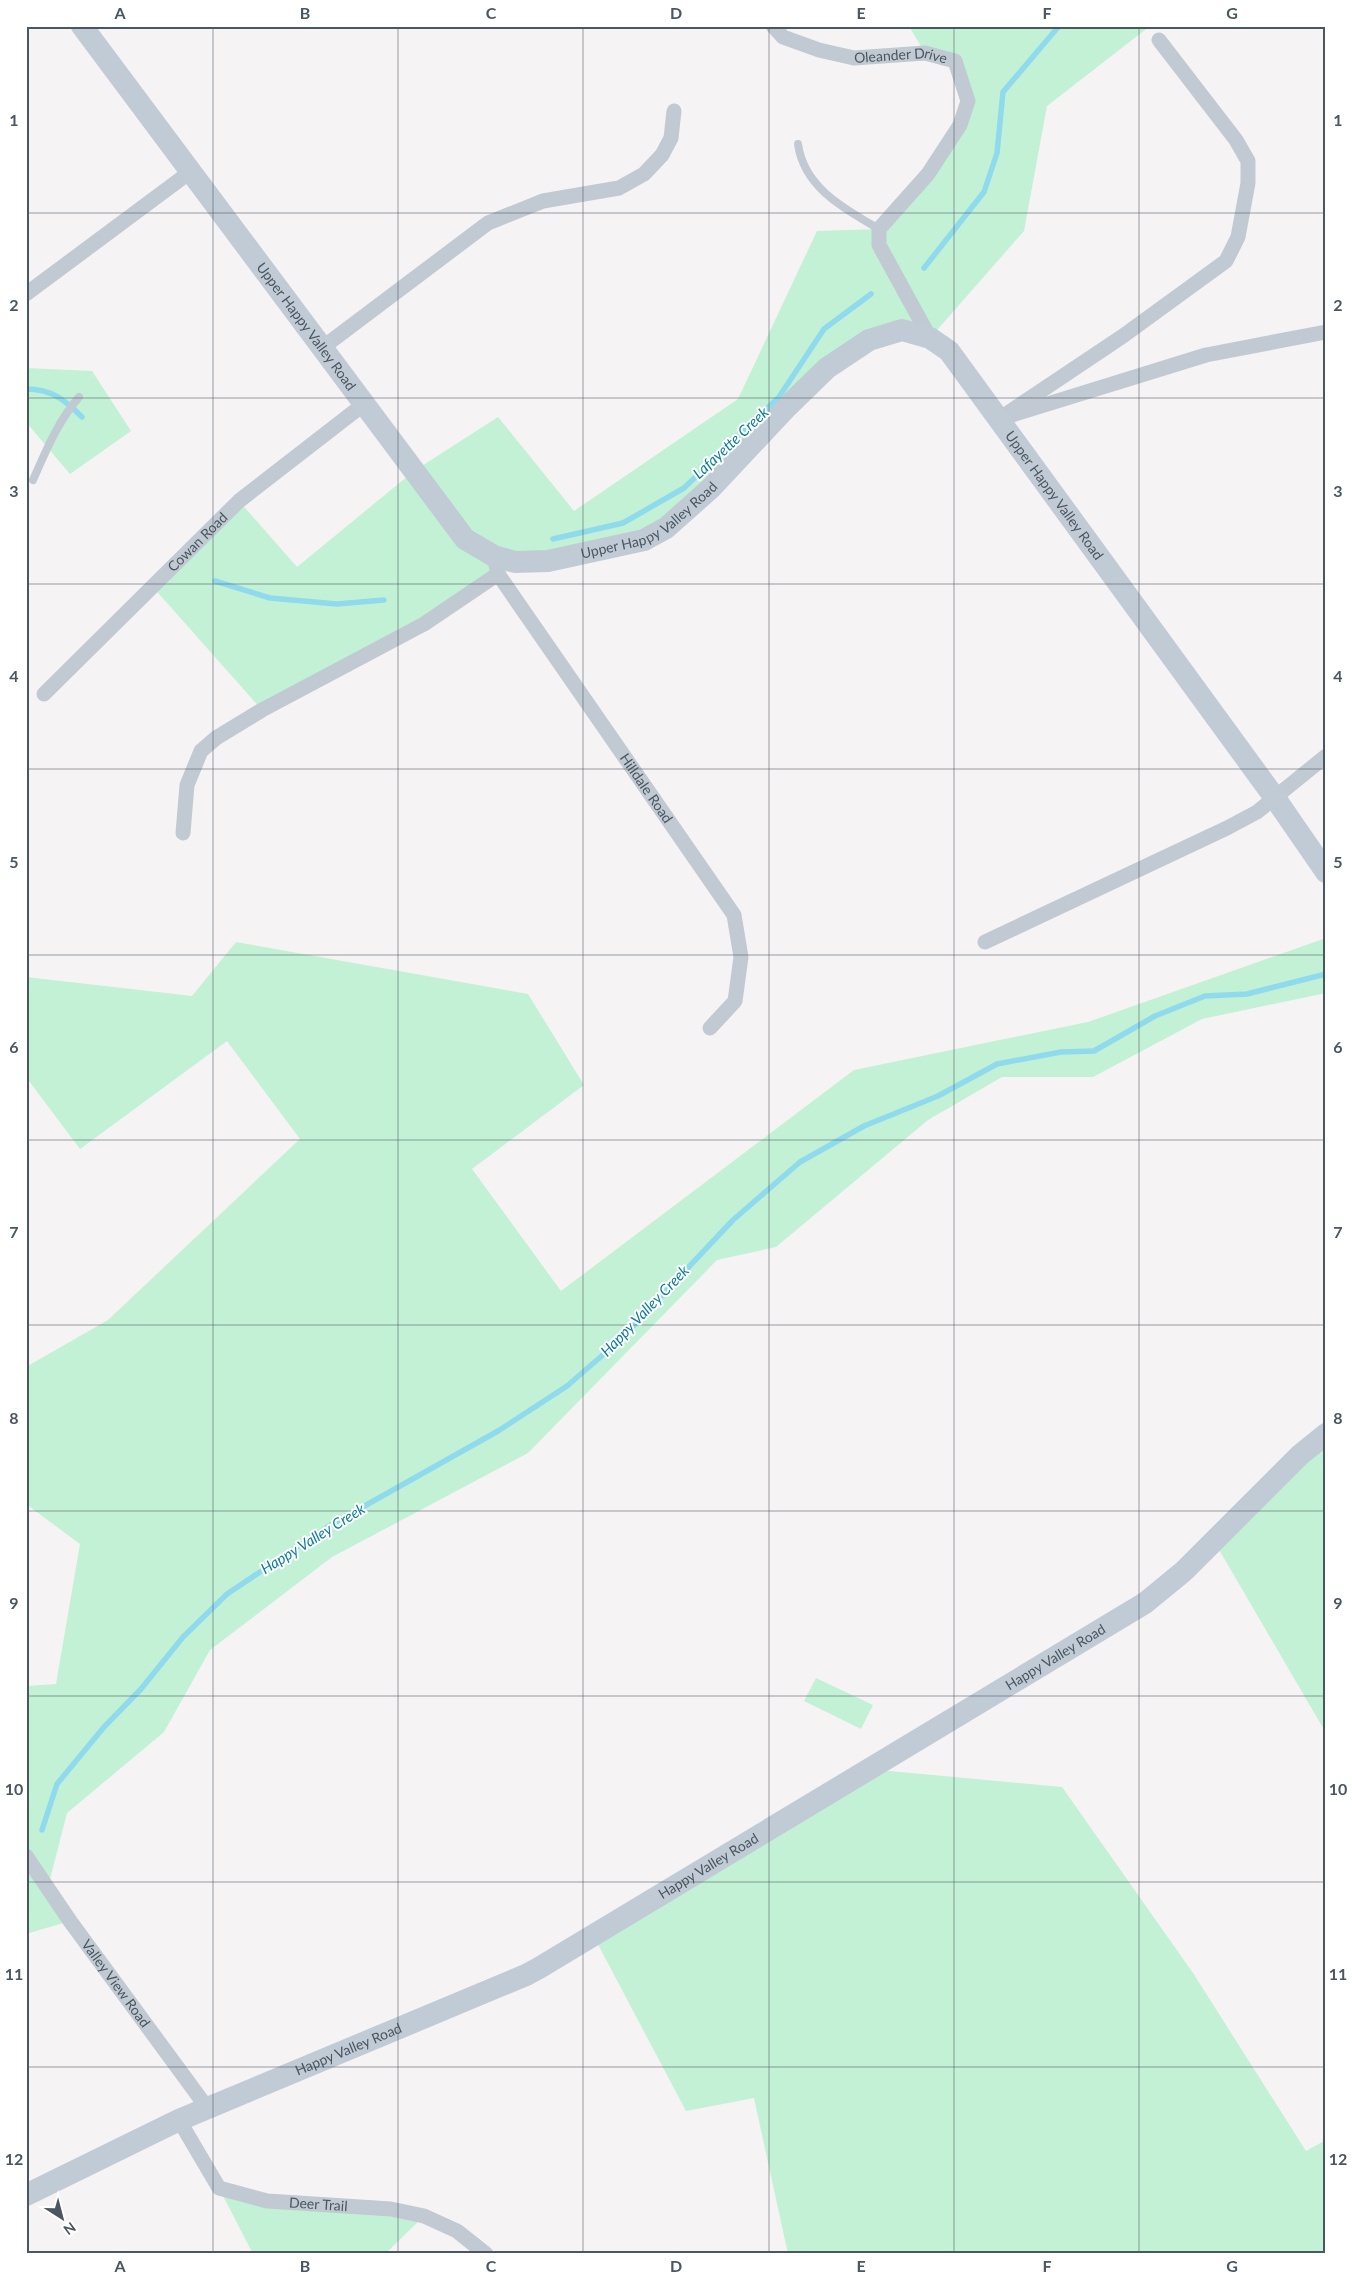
<svg xmlns="http://www.w3.org/2000/svg" width="1352" height="2280" font-family="Lato,sans-serif">
  <style>
    .green { fill: #c3f1d5 }
    .lines { fill: none; stroke-linecap: round; stroke-linejoin: round }
    .stream { stroke: #90daee; stroke-width: 5.5 }
    .lane { stroke: #c1cad2; stroke-width: 8 }
    .street { stroke: #c1cad2; stroke-width: 15 }
    .secondary { stroke: #c1cbd6; stroke-width: 22 }
    .grid { fill: none; stroke: #4a5661; stroke-width: 1; stroke-opacity: 0.55 }
    .labels { text-anchor: middle; stroke-width: 4; stroke-linejoin: round; paint-order: stroke }
    .street-label { font-size: 14px; fill: #4a5661; stroke: #fff }
    .water-label { font-size: 15px; font-style: italic; fill: #0c7c9b; stroke: #fff }
    .neatline { fill: none; stroke: #4a5661; stroke-width: 2 }
    .grid-label { font-size: 16px; text-anchor: middle; font-weight: bold; fill: #4a5661 }
  </style>
  <rect width="100%" height="100%" fill="#f5f3f3"/>
  <g class="green">
    <polygon points="909,26 1150,26 1047,106 1024,231 930,338 869,340 666,528 498,574 262,710 152,586 239,501 297,567 414,471 498,417 574,511 738,399 817,231 879,229 960,125 960,73 925,53"/>
    <polygon points="26,368 92,371 131,431 70,474 26,422"/>
    <polygon points="1326,938 1326,993 1202,1019 1093,1077 1002,1077 928,1120 776,1247 717,1260 528,1453 332,1557 210,1650 164,1732 67,1813 48,1887 70,1921 26,1934 26,1686 56,1684 80,1544 26,1504 26,1367 108,1320 300,1139 227,1041 80,1149 26,1077 26,977 192,996 236,942 528,994 584,1085 472,1169 561,1291 854,1070 1088,1022"/>
    <polygon points="1326,1435 1326,1733 1214,1541"/>
    <polygon points="816,1678 873,1705 861,1729 804,1701"/>
    <polygon points="868,1769 1062,1787 1193,1973 1306,2151 1326,2140 1326,2254 788,2254 754,2098 686,2111 593,1935"/>
    <polygon points="219,2188 424,2216 385,2254 253,2254"/>
  </g>
  <g class="lines">
    <g class="stream">
      <polyline points="924,268 984,192 997,153 1003,92 1059,26"/>
      <path d="M 26,389 C 52,389 65,400 82,417"/>
      <polyline points="553,539 623,523 684,488 779,397 824,329 871,294"/>
      <polyline points="215,581 270,598 337,604 384,600"/>
      <polyline points="42,1830 57,1784 104,1727 141,1689 183,1637 227,1594 329,1526 498,1431 567,1386 619,1341 733,1220 800,1162 864,1126 938,1096 997,1064 1061,1052 1094,1051 1155,1016 1205,996 1247,994 1326,974"/>
    </g>
    <g class="lane">
      <path d="M 798,144 C 804,188 845,209 879,229"/>
      <path d="M 33,480 C 46,451 58,421 79,397"/>
    </g>
    <g class="street">
      <path id="s1" d="M 773,26 L 783,37 L 819,50 L 854,58 L 925,53 L 955,61 L 968,101 L 960,125 L 928,174 L 879,229 L 879,245 L 930,338"/>
      <polyline points="1159,40 1236,140 1248,161 1248,183 1238,237 1226,261 1123,336 999,419 1206,355 1326,332"/>
      <polyline points="26,294 190,172"/>
      <polyline points="322,348 488,223 543,201 619,188 644,174 662,155 671,138 674,111"/>
      <path id="s2" d="M 494,556 L 498,574 L 734,915 L 741,957 L 735,1001 L 710,1028"/>
      <path id="s3" d="M 44,694 L 239,501 L 364,404"/>
      <polyline points="183,833 187,785 201,751 216,738 262,710 424,624 498,574"/>
      <polyline points="985,942 1227,828 1257,812 1326,756"/>
      <path id="s4" d="M 26,1856 L 70,1921 L 208,2109"/>
      <path id="s5" d="M 179,2120 L 219,2188 L 267,2201 L 391,2209 L 424,2216 L 457,2231 L 486,2254"/>
    </g>
    <g class="secondary">
      <path id="s6" d="M 82,26 L 465,539 L 494,556 L 515,562 L 548,561 L 644,540 L 666,528 L 711,488 L 787,407 L 827,368 L 869,340 L 902,330 L 930,338 L 949,351 L 1275,798 L 1326,872"/>
      <path id="s7" d="M 26,2195 L 179,2120 L 526,1975 L 539,1968 L 1145,1603 L 1184,1571 L 1300,1455 L 1326,1434"/>
    </g>
  </g>
  <path class="grid" d="M 213,26 L 213,2254M 398,26 L 398,2254M 583,26 L 583,2254M 769,26 L 769,2254M 954,26 L 954,2254M 1139,26 L 1139,2254M 26,213 L 1326,213M 26,398 L 1326,398M 26,584 L 1326,584M 26,769 L 1326,769M 26,955 L 1326,955M 26,1140 L 1326,1140M 26,1325 L 1326,1325M 26,1511 L 1326,1511M 26,1696 L 1326,1696M 26,1882 L 1326,1882M 26,2067 L 1326,2067"/>
  <g class="labels">
    <g class="street-label">
      <text dy="5" stroke="none"><textPath href="#s1" startOffset="136">Oleander Drive</textPath></text>
      <text dy="5" stroke="none"><textPath href="#s6" startOffset="375">Upper Happy Valley Road</textPath></text>
      <text dy="5" stroke="none"><textPath href="#s6" startOffset="1395">Upper Happy Valley Road</textPath></text>
      <text dy="5" stroke="none"><textPath href="#s6" startOffset="840">Upper Happy Valley Road</textPath></text>
      <text dy="5" stroke="none"><textPath href="#s3" startOffset="216">Cowan Road</textPath></text>
      <text dy="5" stroke="none"><textPath href="#s2" startOffset="279">Hilldale Road</textPath></text>
      <text dy="5" stroke="none"><textPath href="#s7" startOffset="1164">Happy Valley Road</textPath></text>
      <text dy="5" stroke="none"><textPath href="#s7" startOffset="759">Happy Valley Road</textPath></text>
      <text dy="5" stroke="none"><textPath href="#s4" startOffset="156">Valley View Road</textPath></text>
      <text dy="5" stroke="none"><textPath href="#s7" startOffset="354">Happy Valley Road</textPath></text>
      <text dy="5" stroke="none"><textPath href="#s5" startOffset="180">Deer Trail</textPath></text>
    </g>
    <g class="water-label">
      <text transform="translate(731 443) rotate(-43)" y="5">Lafayette Creek</text>
      <text transform="translate(645 1311) rotate(-46)" y="5">Happy Valley Creek</text>
      <text transform="translate(313 1539) rotate(-32)" y="5">Happy Valley Creek</text>
    </g>
  </g>
  <rect width="1352" height="2280" fill="none" stroke="#ffffff" stroke-width="55"/>
  <g transform="translate(62 2218) rotate(144)" stroke="#ffffff" stroke-width="4" paint-order="stroke">
  <path d="M0-4L9 19L0 12L-9 19Z" fill="#4a5661"/>
  <text y="-8" font-size="14" font-weight="bold" text-anchor="middle" fill="#4a5661">N</text>
  </g>
  <rect x="28" y="28" width="1296" height="2224" class="neatline"/>
  <g class="grid-label">
    <text x="120" y="19">A</text>
    <text x="305" y="19">B</text>
    <text x="491" y="19">C</text>
    <text x="676" y="19">D</text>
    <text x="861" y="19">E</text>
    <text x="1047" y="19">F</text>
    <text x="1232" y="19">G</text>
    <text x="14" y="126">1</text>
    <text x="1338" y="126">1</text>
    <text x="14" y="311">2</text>
    <text x="1338" y="311">2</text>
    <text x="14" y="497">3</text>
    <text x="1338" y="497">3</text>
    <text x="14" y="682">4</text>
    <text x="1338" y="682">4</text>
    <text x="14" y="868">5</text>
    <text x="1338" y="868">5</text>
    <text x="14" y="1053">6</text>
    <text x="1338" y="1053">6</text>
    <text x="14" y="1238">7</text>
    <text x="1338" y="1238">7</text>
    <text x="14" y="1424">8</text>
    <text x="1338" y="1424">8</text>
    <text x="14" y="1609">9</text>
    <text x="1338" y="1609">9</text>
    <text x="14" y="1795">10</text>
    <text x="1338" y="1795">10</text>
    <text x="14" y="1980">11</text>
    <text x="1338" y="1980">11</text>
    <text x="14" y="2165">12</text>
    <text x="1338" y="2165">12</text>
    <text x="120" y="2272">A</text>
    <text x="305" y="2272">B</text>
    <text x="491" y="2272">C</text>
    <text x="676" y="2272">D</text>
    <text x="861" y="2272">E</text>
    <text x="1047" y="2272">F</text>
    <text x="1232" y="2272">G</text>
  </g>
</svg>
